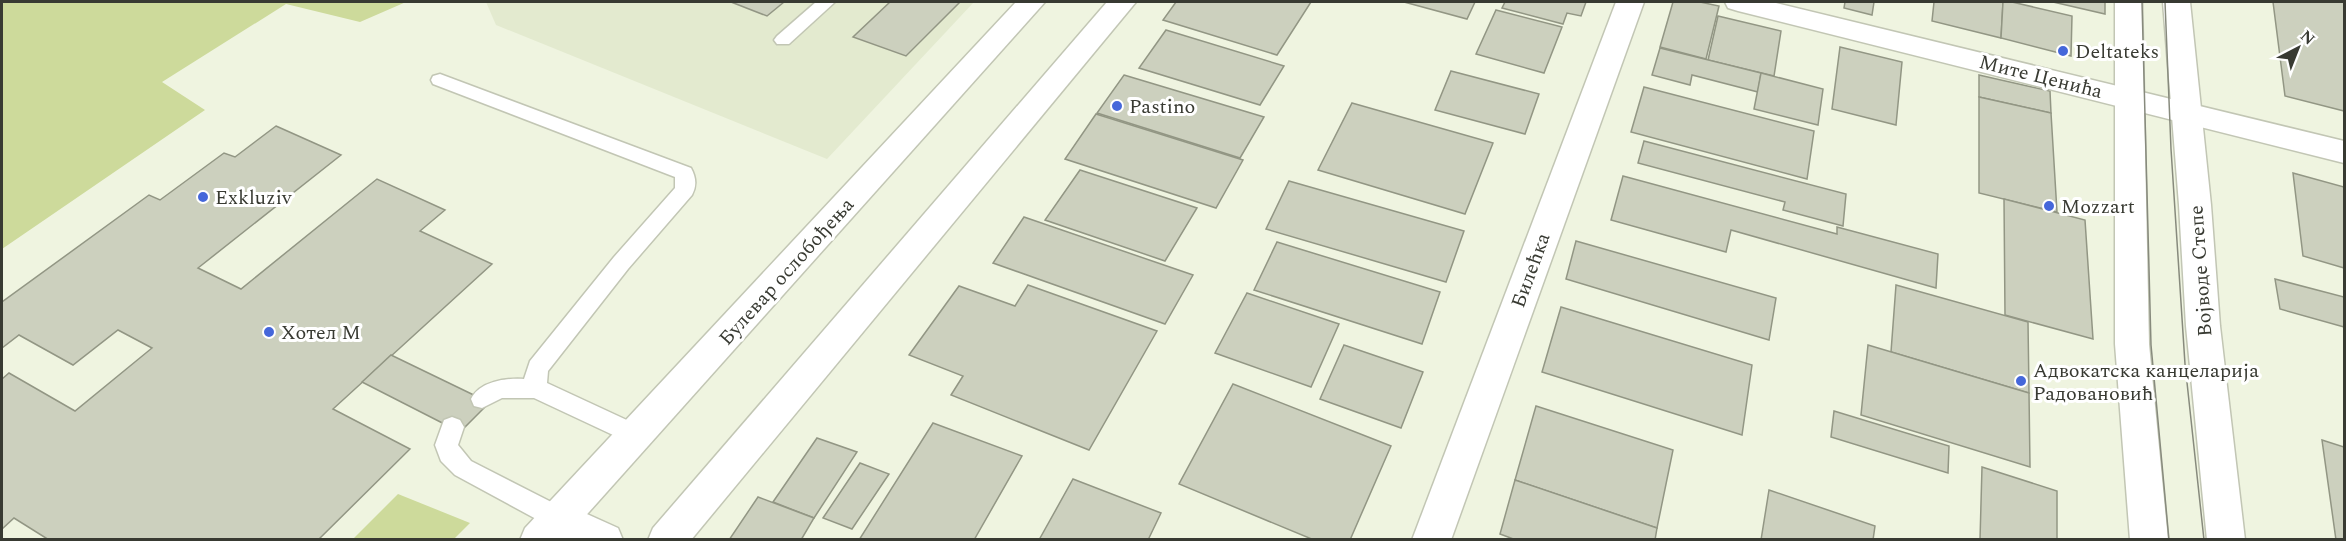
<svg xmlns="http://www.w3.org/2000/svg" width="2346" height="541" font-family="Spectral,serif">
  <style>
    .built { fill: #e3eacf }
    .green { fill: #cdda9b }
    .building { fill: #ccd0be; stroke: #929684; stroke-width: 1.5 }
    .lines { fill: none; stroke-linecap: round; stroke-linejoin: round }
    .lane-casing { stroke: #c2c6b4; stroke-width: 3 }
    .street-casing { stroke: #c2c6b4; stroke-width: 3 }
    .secondary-casing { stroke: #c2c6b4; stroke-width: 3 }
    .lane { fill: #fff; fill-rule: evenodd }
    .street { fill: #fff; fill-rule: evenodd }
    .secondary { fill: #fff; fill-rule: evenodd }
    .tram { stroke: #878a7d; stroke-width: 1.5 }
    .poi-dot { fill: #4567da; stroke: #fff; stroke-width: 2 }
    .labels { text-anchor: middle; stroke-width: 6; stroke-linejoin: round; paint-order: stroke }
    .poi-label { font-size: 20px; fill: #383a32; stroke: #fff; text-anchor: start }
    .street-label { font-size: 20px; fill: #383a32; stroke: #fff }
  </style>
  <rect width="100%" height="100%" fill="#eff4e0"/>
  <polygon class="built" points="486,2 974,2 827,159 496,25"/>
  <g class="green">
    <polygon points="2,2 406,2 360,22 286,4 162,82 205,110 2,249"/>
    <polygon points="398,494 470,523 454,539 353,539"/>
  </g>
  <g class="building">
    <polygon points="731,2 784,2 767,16"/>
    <polygon points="890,2 960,2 906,56 853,37"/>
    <polygon points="1176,2 1311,2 1277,55 1163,20"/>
    <polygon points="1404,2 1475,2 1467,19"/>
    <polygon points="1505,2 1586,2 1581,16 1567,13 1563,24 1502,8"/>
    <polygon points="1673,2 1700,2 1719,6 1706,59 1660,47"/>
    <polygon points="1845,2 1874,2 1872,15 1844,8"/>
    <polygon points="1934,2 2003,2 2001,38 1932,21"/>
    <polygon points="2003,2 2012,2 2072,16 2071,56 2001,38"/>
    <polygon points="2053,2 2105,2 2105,14"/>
    <polygon points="2273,2 2344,2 2344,111 2285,96"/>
    <polygon points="1496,10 1562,27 1544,73 1476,54"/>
    <polygon points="1718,16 1781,31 1774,76 1708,60"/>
    <polygon points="1166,30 1284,66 1260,105 1139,68"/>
    <polygon points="1840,47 1902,62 1896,125 1832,109"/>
    <polygon points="1660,48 1761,73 1758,92 1692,75 1690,85 1652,75"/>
    <polygon points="1451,71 1539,94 1525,134 1435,110"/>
    <polygon points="1761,73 1823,89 1818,125 1754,109"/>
    <polygon points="1124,75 1264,117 1240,158 1097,113"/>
    <polygon points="1979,75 2050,91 2051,113 1979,97"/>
    <polygon points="1644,87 1814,131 1807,179 1631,132"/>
    <polygon points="1979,97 2051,113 2057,212 1979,193"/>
    <polygon points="1352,103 1493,143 1465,214 1318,170"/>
    <polygon points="1096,114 1243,160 1216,208 1065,159"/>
    <polygon points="276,126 341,155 198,268 241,289 377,179 445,210 420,231 492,264 333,409 410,449 318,540 49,540 14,518 2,529 2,379 9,373 75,411 152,348 118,330 73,365 19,335 2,348 2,302 149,195 160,200 224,153 235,157"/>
    <polygon points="1644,141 1846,194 1843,226 1783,210 1785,202 1638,163"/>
    <polygon points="1080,170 1197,208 1165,261 1045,220"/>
    <polygon points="2293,173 2344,187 2344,268 2303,256"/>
    <polygon points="1623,176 1837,234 1837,227 1938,254 1936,288 1731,230 1726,252 1611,220"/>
    <polygon points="1289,181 1464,231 1446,282 1266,229"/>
    <polygon points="2004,199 2085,220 2093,339 2005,315"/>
    <polygon points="1024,217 1193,275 1165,324 993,263"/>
    <polygon points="1576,241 1776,298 1769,340 1566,279"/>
    <polygon points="1277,242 1440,292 1422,344 1254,290"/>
    <polygon points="2275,279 2344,297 2344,327 2280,309"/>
    <polygon points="1028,285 1157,331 1089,450 951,395 963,376 909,355 959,286 1015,306"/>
    <polygon points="1896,285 2028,322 2029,393 1891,352"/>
    <polygon points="1247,293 1339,324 1311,387 1215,353"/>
    <polygon points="1561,307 1752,365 1742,435 1542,372"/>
    <polygon points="1344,345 1423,372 1401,428 1320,399"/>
    <polygon points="1868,345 2029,393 2030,467 1861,415"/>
    <polygon points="391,355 482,399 489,403 460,432 362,382"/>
    <polygon points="1233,384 1391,446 1350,540 1314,540 1179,484"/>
    <polygon points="1536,406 1673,450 1657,528 1515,480"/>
    <polygon points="1834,411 1949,446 1948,473 1831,437"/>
    <polygon points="933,423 1022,456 974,540 859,540"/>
    <polygon points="817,438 857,452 814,518 773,502"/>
    <polygon points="2322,440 2344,447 2344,540 2336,540"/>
    <polygon points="860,463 889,474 852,529 823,518"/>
    <polygon points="1982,467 2057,491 2057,540 1980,540"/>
    <polygon points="1073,479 1161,513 1148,540 1039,540"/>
    <polygon points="1515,480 1657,528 1655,540 1516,540 1500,534"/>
    <polygon points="1769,490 1875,526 1873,540 1761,540"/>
    <polygon points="758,497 814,518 801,540 729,540"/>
  </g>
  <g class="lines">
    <g class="lane-casing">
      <g id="lane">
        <polygon points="816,2 835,2 789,44 777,44 774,40 777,36"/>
        <path d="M 440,74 L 691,168 C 696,177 697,186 692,195 L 628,269 L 548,371 L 547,383 L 644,428 L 648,435 L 644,442 L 636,445 L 628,442 L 534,398 L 502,398 L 482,408 L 474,406 L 471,399 C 480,381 506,378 524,379 L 530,361 L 614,257 L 675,188 L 675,177 L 433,84 L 431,80 L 433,76 Z"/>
        <polygon points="452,417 460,420 464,427 458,445 471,461 567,510 570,518 567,526 558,529 549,526 455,475 441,461 435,445 444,420"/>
      </g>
    </g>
    <g class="street-casing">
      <g id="street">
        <polygon points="1616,2 1644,2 1451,540 1412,540"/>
        <polygon points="1725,2 1772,2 2344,141 2344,163 1738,11 1728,8"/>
        <polygon points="558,501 618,528 623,540 564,540 544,530 539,518 544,506"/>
      </g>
    </g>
    <g class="secondary-casing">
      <g id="secondary">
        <polygon points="1016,2 1045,2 564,540 520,540 525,528"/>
        <polygon points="1107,2 1136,2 691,540 648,540 653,528"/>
        <polygon points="2115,2 2142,2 2149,344 2168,540 2130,540 2115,344"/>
        <polygon points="2163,2 2190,2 2211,205 2220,326 2245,540 2207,540 2186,326 2179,205"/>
      </g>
    </g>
    <use href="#lane" class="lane"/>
    <use href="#street" class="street"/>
    <use href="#secondary" class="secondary"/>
    <g class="tram">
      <polyline points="2142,2 2151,345 2169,540"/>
      <polyline points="2165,2 2171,149 2185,364 2204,540"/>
    </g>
  </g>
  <g class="poi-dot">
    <circle cx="2063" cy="51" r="6"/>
    <circle cx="1117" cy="106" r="6"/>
    <circle cx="203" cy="197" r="6"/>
    <circle cx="2049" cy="206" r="6"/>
    <circle cx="269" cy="332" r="6"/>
    <circle cx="2021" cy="381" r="6"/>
  </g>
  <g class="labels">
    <g class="poi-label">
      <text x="2075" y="58">Deltateks</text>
      <text x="1129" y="113">Pastino</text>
      <text x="215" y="204">Exkluziv</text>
      <text x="2061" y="213">Mozzart</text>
      <text x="281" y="339">Хотел М</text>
      <text x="2033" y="377">Адвокатска канцеларија<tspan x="2033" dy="23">Радовановић</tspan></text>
    </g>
    <g class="street-label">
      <text transform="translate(2041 76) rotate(14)" y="7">Мите Ценића</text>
      <text transform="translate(1530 270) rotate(-70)" y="7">Билећка</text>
      <text transform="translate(786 271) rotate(-48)" y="7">Булевар ослобођења</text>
      <text transform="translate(2200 271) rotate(-94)" y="7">Војводе Степе</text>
    </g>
  </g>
  <rect width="2346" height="541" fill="none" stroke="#383a32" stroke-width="6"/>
  <g transform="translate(2298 48) rotate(42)" stroke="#ffffff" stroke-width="4.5" paint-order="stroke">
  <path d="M0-4.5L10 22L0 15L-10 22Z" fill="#383a32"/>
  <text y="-9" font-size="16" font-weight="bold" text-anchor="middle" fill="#383a32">N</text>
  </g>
</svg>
